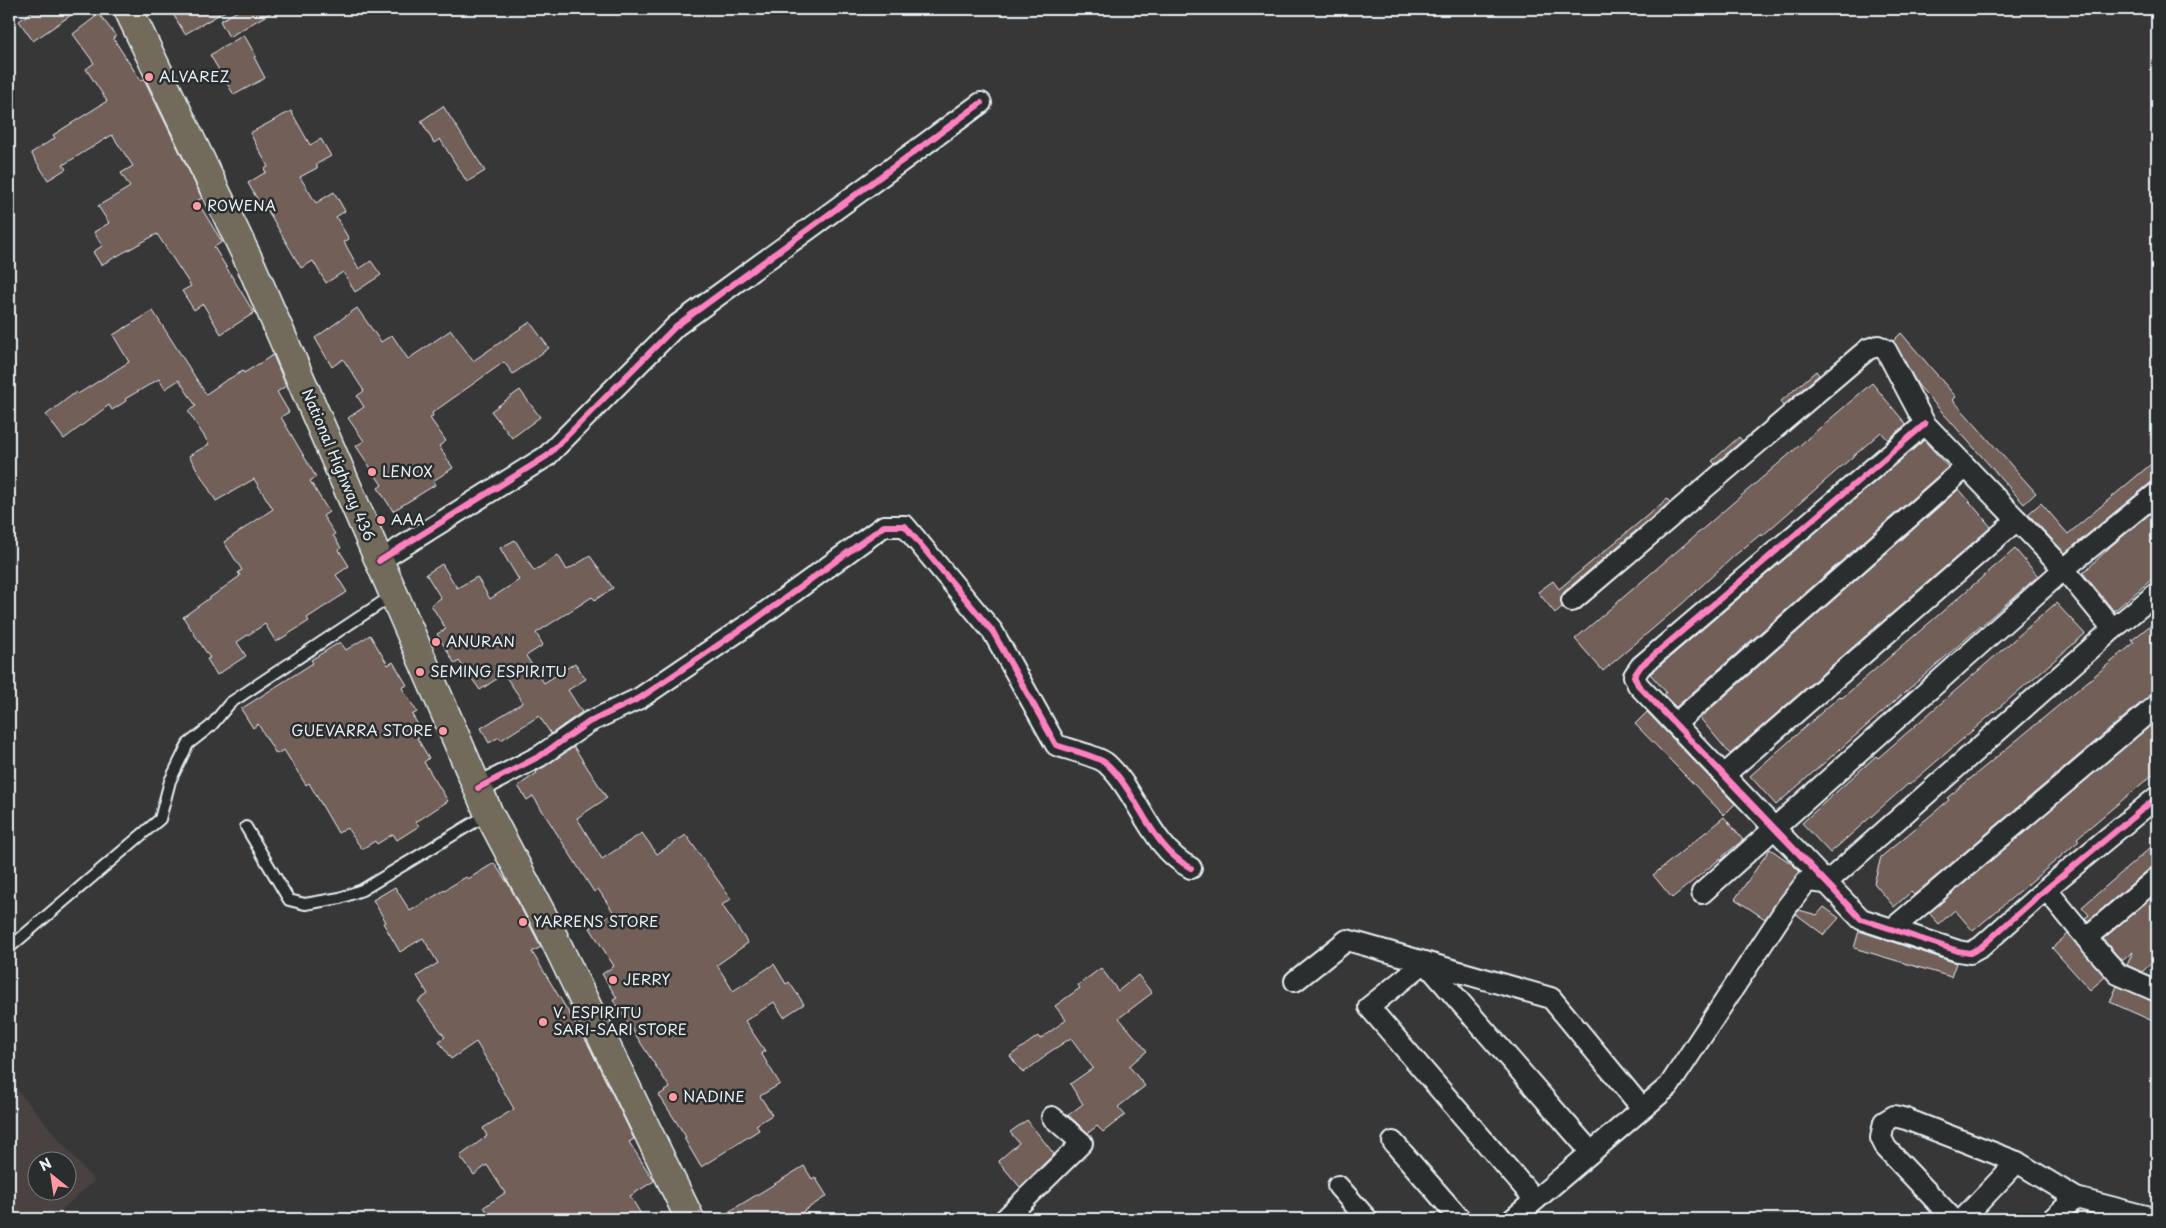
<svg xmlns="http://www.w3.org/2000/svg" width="2166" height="1228" font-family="'Playpen Sans',sans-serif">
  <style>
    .built { fill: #494341; fill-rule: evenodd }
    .building { fill: #715f59; stroke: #e8f1f8 }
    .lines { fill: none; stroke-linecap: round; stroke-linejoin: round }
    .service-casing { stroke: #e8f1f8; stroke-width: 14 }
    .minor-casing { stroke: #e8f1f8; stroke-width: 24 }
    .primary-casing { stroke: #e8f1f8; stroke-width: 31 }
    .service { stroke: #2a2d2e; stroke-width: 10 }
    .minor { stroke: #2a2d2e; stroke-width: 20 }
    .primary { stroke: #726b5a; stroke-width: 28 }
    .cycleway-casing { stroke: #2a2d2e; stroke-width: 9 }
    .cycleway { stroke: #ff80c0; stroke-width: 6 }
    .poi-dot { fill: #ff9aa2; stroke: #2a2d2e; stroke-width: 2 }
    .labels { text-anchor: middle; stroke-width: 5; stroke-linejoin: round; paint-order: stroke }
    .poi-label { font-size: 15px; fill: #e8f1f8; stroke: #2a2d2e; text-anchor: start }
    .street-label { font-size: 15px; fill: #e8f1f8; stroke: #2a2d2e }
  </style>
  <rect width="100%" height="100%" fill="#383737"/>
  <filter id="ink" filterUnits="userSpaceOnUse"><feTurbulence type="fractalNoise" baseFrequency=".02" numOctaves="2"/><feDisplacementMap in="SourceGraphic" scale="10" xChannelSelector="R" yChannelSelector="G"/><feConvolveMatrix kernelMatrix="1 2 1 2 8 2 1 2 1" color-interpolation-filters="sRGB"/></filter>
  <g filter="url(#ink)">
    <path class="built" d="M 9,1080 L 94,1181 L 51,1219 L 9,1219 ZM 38,1160 L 68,1160 L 68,1190 L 38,1190 Z"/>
    <g class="building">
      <polygon points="36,9 80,9 33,41 19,21"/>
      <polygon points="170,9 229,9 185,34"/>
      <polygon points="241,9 277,9 229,37 220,21"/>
      <polygon points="99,14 116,36 113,38 141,81 144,79 202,198 197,201 222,242 214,247 254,313 221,334 203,304 194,310 182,291 191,286 157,234 101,265 93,252 102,246 94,232 109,223 98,206 130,187 121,173 133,166 112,135 63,165 66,169 48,180 31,153 55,138 53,135 107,101 86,69 94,63 73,34"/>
      <polygon points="244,35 256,56 254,57 265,78 234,95 210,55"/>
      <polygon points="443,106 485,171 467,182 440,139 434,143 421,121"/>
      <polygon points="291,111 310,145 321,139 331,156 317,164 317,168 300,177 316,203 334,192 345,211 336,217 349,239 344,242 359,269 371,261 381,275 355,292 343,272 326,283 313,261 301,268 264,204 261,206 248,183 266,172 264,169 268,167 250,133"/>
      <polygon points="357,308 381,342 392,335 408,359 451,330 473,361 530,322 549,348 513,374 504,362 432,413 433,416 430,418 446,441 439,446 453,468 433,481 435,485 393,511 378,488 382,485 356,446 364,441 348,418 364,407 357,396 364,391 343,359 332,367 315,338"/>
      <polygon points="153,311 206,394 225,381 243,371 244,373 273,355 286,386 277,392 289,412 281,417 316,477 310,481 329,512 323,516 335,534 333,535 341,548 339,550 349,566 336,575 347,592 307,618 309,621 276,642 265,624 237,642 246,656 217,675 207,659 210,658 183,617 240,576 238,572 242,570 224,542 273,509 254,479 216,501 189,456 209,444 188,411 196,406 179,380 165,389 159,379 125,399 126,401 112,410 109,405 64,439 46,415 76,392 78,394 129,362 113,335"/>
      <polygon points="1901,333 1956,397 1953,400 2036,493 2024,504 1918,385 1893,341"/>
      <polygon points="1816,371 1819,375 1783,406 1780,402"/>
      <polygon points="1872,383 1906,424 1888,440 1881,432 1762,536 1761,534 1734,556 1683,603 1603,671 1575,639"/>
      <polygon points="520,390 540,417 512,438 491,411"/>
      <polygon points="1739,437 1742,441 1715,464 1712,461"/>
      <polygon points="1924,440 1948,467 1676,707 1664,695 1666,692 1650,674"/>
      <polygon points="2157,459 2157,481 2149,484 2065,553 2028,514 2041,503 2068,534"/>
      <polygon points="1959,489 1991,527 1730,754 1700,718"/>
      <polygon points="1667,499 1670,502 1564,592 1561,598 1562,607 1555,613 1538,592 1553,581 1559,589"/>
      <polygon points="2157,508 2157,575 2114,611 2083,573 2110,547"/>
      <polygon points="515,540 534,571 558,555 567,570 590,556 613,588 595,600 592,597 536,633 543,645 526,656 544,683 575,663 586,679 568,690 582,712 551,734 539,716 501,740 499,737 489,743 481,728 522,703 521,699 504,674 480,690 459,661 455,664 437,634 446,629 431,605 441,598 426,574 442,564 457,588 477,577 490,599 519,580 500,548"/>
      <polygon points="2015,549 2038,576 1776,805 1750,776 1840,696 1842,698"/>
      <polygon points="2056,603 2085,634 1909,785 1908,784 1830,853 1802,823 1876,756 1878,758"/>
      <polygon points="2157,620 2157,693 2149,696 1914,895 1911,892 1894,907 1874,883 1881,857 1949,800 1947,798 2134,643 2132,640"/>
      <polygon points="370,635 388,665 393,662 407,685 402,688 417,712 412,715 424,734 417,738 429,758 424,762 448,801 416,822 419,826 397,840 393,834 377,844 375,841 362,849 347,828 338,833 309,783 306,785 284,750 276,754 258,724 253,728 241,709 313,663 311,660 340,642 346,650"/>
      <polygon points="1647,712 1735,804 1724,815 1635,724"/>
      <polygon points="2157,720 2157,771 2077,838 2079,841 1973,931 1955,910 1939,924 1929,913"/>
      <polygon points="574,747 607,798 577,818 602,859 642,833 657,854 686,835 731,899 722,905 748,943 717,965 733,991 774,964 786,984 789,982 804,1004 784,1017 774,1002 745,1021 765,1051 761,1053 780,1084 760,1096 772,1115 756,1125 759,1130 701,1167 684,1138 686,1137 659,1095 670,1088 613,1000 617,998 602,974 614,966 590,928 614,913 598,889 594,892 533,796 527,800 518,786 537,773 536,772"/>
      <polygon points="1724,817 1743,840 1672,898 1653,875"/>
      <polygon points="2157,842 2157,866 2149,869 2088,921 2085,918 2089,915 2082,907"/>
      <polygon points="1770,849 1792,864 1800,872 1765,919 1735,899"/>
      <polygon points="494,863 509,885 541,947 532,952 589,1046 634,1139 629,1142 654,1181 630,1196 644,1219 492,1219 484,1207 505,1193 487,1165 474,1175 460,1156 487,1136 483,1128 514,1109 497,1079 498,1078 476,1042 451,1059 439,1041 445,1037 418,1001 428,994 417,976 438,963 423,938 400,952 383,923 386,922 373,900 395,887 410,911 466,877 468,879"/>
      <polygon points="2157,893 2157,958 2142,972 2127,965 2133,952 2122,961 2103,939"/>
      <polygon points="1824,907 1839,918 1824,935 1796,914 1799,910 1817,915"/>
      <polygon points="1859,931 1956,963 1951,977 1854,948"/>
      <polygon points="2068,934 2105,977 2090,990 2052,948"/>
      <polygon points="1101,968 1118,991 1138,975 1152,993 1119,1018 1147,1051 1129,1066 1145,1086 1118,1107 1125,1115 1103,1132 1097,1126 1088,1133 1068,1115 1083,1104 1070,1084 1093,1068 1071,1038 1045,1055 1046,1056 1023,1073 1010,1056 1038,1036 1040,1039 1066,1020 1055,1006 1080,988 1078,985"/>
      <polygon points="2117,986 2157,1003 2157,1023 2110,1002"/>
      <polygon points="1027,1120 1054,1154 1020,1187 998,1161 1019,1143 1010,1132"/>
      <polygon points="804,1166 812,1179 815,1177 827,1196 791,1219 717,1219"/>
    </g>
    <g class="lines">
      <g class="service-casing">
        <g id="service">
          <polyline points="246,827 289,900 305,904 340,898 362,890 488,814"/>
          <polyline points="9,948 160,819 170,781 188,744 211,726 230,703 393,595"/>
        </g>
      </g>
      <g class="minor-casing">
        <g id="minor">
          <polyline points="1925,424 1641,666 1634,676 1638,685 1861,919 1958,951 1970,953 1981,947 2046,889 2157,797"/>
          <polyline points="379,561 547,456 676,326 981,103"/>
          <polyline points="1572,601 1868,349 1878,346 1886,350 1925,424 2064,569 2113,629"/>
          <polyline points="1675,724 1966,467"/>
          <polyline points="1724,775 2017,520"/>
          <path d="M 478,788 L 540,756 L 589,722 L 640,698 L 752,622 L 884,526 L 905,526 L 993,632 L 1056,745 C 1067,749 1100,757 1107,764 C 1139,794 1150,847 1191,868"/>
          <polyline points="2046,889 2086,938 2118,974 2157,991"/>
          <polyline points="1702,893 2064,569 2157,493"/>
          <polyline points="1891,930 2157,705"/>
          <polyline points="2086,938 2157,878"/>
          <polyline points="1295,981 1347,940 1551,998 1642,1108"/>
          <polyline points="1393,1142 1460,1219"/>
          <polyline points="1338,1186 1367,1219"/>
          <polyline points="1535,1200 1369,1007 1425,962 1591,1152"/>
          <polyline points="1005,1219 1082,1143 1052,1117"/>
          <polyline points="1513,1219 1669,1086 1786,908 1807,881 1826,883 2113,629 2157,593"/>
          <polyline points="1953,1219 1886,1148 1881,1138 1884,1122 1894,1116 1906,1119 2017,1162 2076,1198 2157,1219"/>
          <polyline points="1963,1219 2017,1162"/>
          <polyline points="2052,1219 2076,1198"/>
        </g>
      </g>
      <g class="primary-casing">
        <polyline id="primary" points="128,9 251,265 489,814 549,928 690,1219"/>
      </g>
      <use href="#service" class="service"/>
      <use href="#minor" class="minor"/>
      <use href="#primary" class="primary"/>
      <g class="cycleway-casing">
        <g id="cycleway">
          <polyline points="1925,424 1641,666 1634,676 1638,685 1861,919 1958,951 1970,953 1981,947 2046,889 2157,797"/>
          <polyline points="379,561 547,456 676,326 981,103"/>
          <path d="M 478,788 L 540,756 L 589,722 L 640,698 L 752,622 L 884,526 L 905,526 L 993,632 L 1056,745 C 1067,749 1100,757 1107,764 C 1139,794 1150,847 1191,868"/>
        </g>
      </g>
      <use href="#cycleway" class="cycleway"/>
    </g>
  </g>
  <g class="poi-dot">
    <circle cx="149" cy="77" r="5"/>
    <circle cx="197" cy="206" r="5"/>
    <circle cx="372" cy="472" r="5"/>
    <circle cx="381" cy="520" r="5"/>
    <circle cx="436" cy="642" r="5"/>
    <circle cx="420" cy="672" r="5"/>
    <circle cx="443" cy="731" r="5"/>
    <circle cx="523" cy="922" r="5"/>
    <circle cx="613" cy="980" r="5"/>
    <circle cx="543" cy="1022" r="5"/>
    <circle cx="673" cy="1097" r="5"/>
  </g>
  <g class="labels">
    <g class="poi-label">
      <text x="159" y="82">ALVAREZ</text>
      <text x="207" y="211">ROWENA</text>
      <text x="382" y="477">LENOX</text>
      <text x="391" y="525">AAA</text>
      <text x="446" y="647">ANURAN</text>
      <text x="430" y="677">SEMING ESPIRITU</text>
      <text x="433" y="736" text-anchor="end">GUEVARRA STORE</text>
      <text x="533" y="927">YARRENS STORE</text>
      <text x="623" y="985">JERRY</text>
      <text x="553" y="1018">V. ESPIRITU<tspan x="553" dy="17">SARI-SARI STORE</tspan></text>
      <text x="683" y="1102">NADINE</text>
    </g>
    <g class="street-label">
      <text transform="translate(338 465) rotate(67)" y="5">National Highway 436</text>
    </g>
  </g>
  <rect width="2166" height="1228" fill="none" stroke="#2a2d2e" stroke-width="30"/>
  <rect x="15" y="15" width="2136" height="1198" fill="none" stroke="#e8f1f8" stroke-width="2" filter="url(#ink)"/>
  <g transform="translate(52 1176) rotate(330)"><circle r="24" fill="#2a2d2e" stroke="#767b7f"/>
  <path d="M0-4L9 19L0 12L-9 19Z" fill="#ff9aa2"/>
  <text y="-8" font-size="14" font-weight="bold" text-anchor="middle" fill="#e8f1f8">N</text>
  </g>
</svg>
